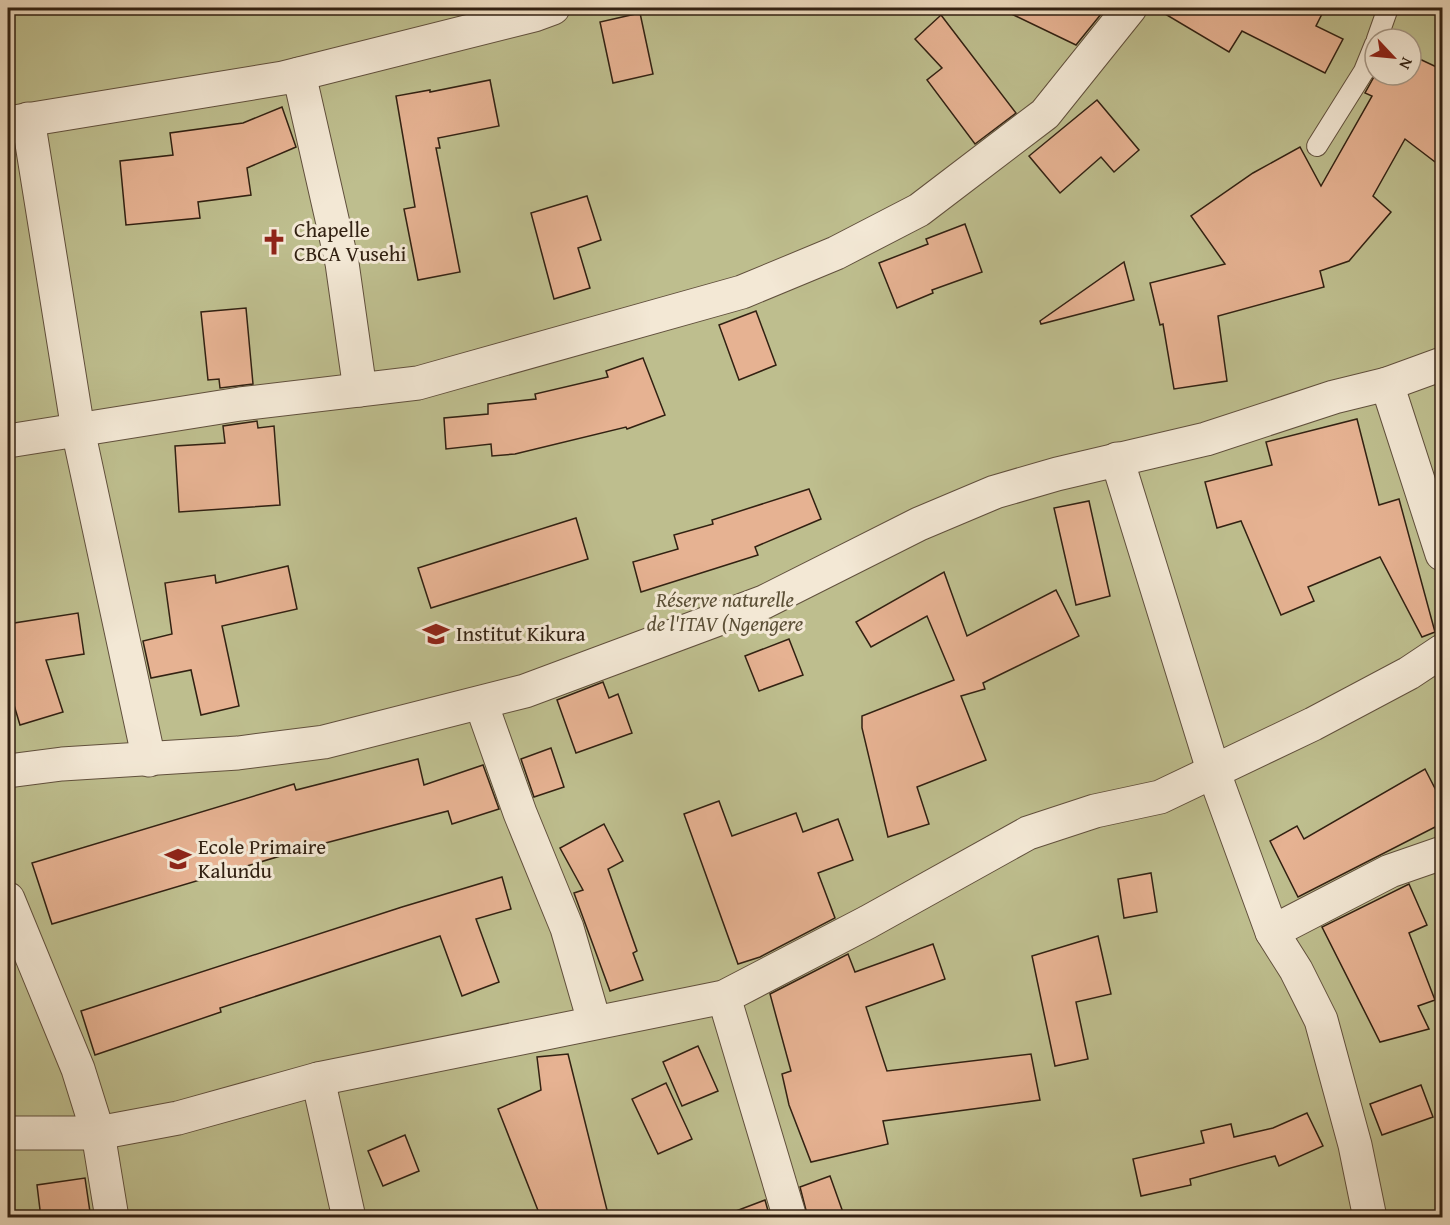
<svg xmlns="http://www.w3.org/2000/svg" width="1450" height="1225" font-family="'Gentium Book Plus',serif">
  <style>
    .green { fill: #bebe8e; stroke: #787050; stroke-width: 1.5; fill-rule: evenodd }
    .building { fill: #e6b292; stroke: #322112; stroke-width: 1.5 }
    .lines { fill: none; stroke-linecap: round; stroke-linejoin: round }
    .lane-casing { stroke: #61503d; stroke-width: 22 }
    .street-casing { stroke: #61503d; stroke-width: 35 }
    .lane { stroke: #f3e8d5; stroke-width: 20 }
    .street { stroke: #f3e8d5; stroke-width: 33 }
    .labels { text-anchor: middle; stroke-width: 6; stroke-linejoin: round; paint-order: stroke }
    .poi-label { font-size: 21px; fill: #322112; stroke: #f3e8d5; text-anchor: start }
    .park-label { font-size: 21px; font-style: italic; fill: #5c5037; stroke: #f3e8d5 }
  </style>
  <rect width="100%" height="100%" fill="#eddbbf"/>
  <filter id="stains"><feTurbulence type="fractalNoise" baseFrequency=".00333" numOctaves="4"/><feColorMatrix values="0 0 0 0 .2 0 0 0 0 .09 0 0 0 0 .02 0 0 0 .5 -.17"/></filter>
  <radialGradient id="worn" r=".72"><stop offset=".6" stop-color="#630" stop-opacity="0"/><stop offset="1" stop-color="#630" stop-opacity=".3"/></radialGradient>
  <path class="green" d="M 8,8 L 1442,8 L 1442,1217 L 8,1217 ZM 1375,39 L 1411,39 L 1411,75 L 1375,75 Z"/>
  <g class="building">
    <polygon points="999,8 1106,8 1076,45"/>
    <polygon points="1155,8 1325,8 1316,26 1343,39 1325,73 1242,31 1229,52"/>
    <polygon points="640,13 653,74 613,83 600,22"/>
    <polygon points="941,15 1016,113 975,144 927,80 942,68 915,39"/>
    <polygon points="1411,55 1443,70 1443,168 1405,139 1373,196 1391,212 1349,261 1320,271 1324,287 1218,316 1227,381 1174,389 1163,324 1160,325 1150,283 1225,264 1191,216 1253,173 1300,147 1321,186 1372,96 1365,93 1375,75 1411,75"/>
    <polygon points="490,80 499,126 438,138 440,148 436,148 460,272 418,280 404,209 415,207 396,96 430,90 430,92"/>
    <polygon points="1097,100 1139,150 1114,172 1101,157 1060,193 1029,156"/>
    <polygon points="282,107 296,147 247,168 251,195 198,202 200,218 126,225 120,161 173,155 170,133 243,123"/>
    <polygon points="587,196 601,240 578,248 590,288 554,299 531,213"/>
    <polygon points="965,224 982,272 932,290 933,293 897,308 879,263 928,244 926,239"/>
    <polygon points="1124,262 1134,300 1041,324 1040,321"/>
    <polygon points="246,308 253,384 220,388 219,379 208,380 201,312"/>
    <polygon points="756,311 776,365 739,380 719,325"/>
    <polygon points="643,358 665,415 627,429 626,427 515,454 492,456 491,444 446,449 444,418 488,414 488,404 536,399 535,394 608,377 606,371"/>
    <polygon points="1357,419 1379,505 1399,499 1435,632 1422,637 1380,557 1308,587 1314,601 1281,615 1241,521 1217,528 1205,482 1272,465 1266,442"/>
    <polygon points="257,421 258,428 274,426 280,505 179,512 175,446 225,443 223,426"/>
    <polygon points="809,489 821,519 755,547 758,555 641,592 633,562 678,549 674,535 713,524 712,520"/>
    <polygon points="1089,501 1110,596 1076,605 1054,508"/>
    <polygon points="576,518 588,559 431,608 418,568"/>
    <polygon points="288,566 297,609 222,626 239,706 201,715 191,670 151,678 143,641 172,634 165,583 215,575 216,583"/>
    <polygon points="944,572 967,636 1056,590 1079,636 983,683 985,689 961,696 986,760 917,787 929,824 888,837 862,728 862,716 954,680 927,616 871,647 856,622"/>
    <polygon points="78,613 84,654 46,660 63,712 20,725 8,685 8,624"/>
    <polygon points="789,639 803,675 759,691 745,656"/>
    <polygon points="603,682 609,698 618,694 632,733 576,753 557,700"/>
    <polygon points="551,748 564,787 534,797 521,759"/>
    <polygon points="418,759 424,785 483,765 499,809 452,824 448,811 314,846 52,924 32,863 294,784 296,790"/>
    <polygon points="1425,769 1443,804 1443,823 1298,897 1270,841 1297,826 1304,839"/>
    <polygon points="719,801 732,836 796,813 803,832 838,819 853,860 818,873 835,918 760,957 738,964 684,814"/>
    <polygon points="604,824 623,861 608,869 637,951 633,953 643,980 610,991 574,893 583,890 560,848"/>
    <polygon points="1151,873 1157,912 1124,918 1118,879"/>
    <polygon points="502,877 511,909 476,919 499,982 462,996 440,936 220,1008 221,1012 95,1055 81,1011 402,907"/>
    <polygon points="1409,884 1427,925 1409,933 1435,1000 1418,1006 1429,1029 1380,1042 1322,927"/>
    <polygon points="1098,936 1111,994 1076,1002 1088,1059 1055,1066 1032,956"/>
    <polygon points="933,944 945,979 866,1007 887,1071 1031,1054 1040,1100 883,1121 888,1144 811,1162 789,1105 782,1074 791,1071 770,994 848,954 855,972"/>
    <polygon points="698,1046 718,1091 682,1106 663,1062"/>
    <polygon points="568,1054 609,1218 541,1218 498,1109 541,1090 537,1057"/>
    <polygon points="666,1083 692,1139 658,1154 632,1099"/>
    <polygon points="1421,1085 1433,1117 1382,1135 1370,1104"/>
    <polygon points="1307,1113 1323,1146 1279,1166 1275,1156 1190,1179 1191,1185 1141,1196 1133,1159 1204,1143 1201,1131 1231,1124 1234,1137 1273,1128"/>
    <polygon points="405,1135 419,1171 383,1186 368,1151"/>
    <polygon points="830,1176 845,1218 808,1218 800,1187"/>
    <polygon points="85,1178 90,1212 41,1218 37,1185"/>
    <polygon points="765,1200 770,1218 728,1218 728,1214"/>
  </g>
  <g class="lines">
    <g class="lane-casing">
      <g id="lane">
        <polyline points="1377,39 1388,8"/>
        <polyline points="1317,146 1364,71 1375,44"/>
      </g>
    </g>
    <g class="street-casing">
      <g id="street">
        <polyline points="299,74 342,263 360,390"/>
        <polyline points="28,119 78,430 149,760"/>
        <polyline points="8,123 283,78 534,15 553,8"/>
        <polyline points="1387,384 1442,554"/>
        <polyline points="8,441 240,404 418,383 742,292 836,253 919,210 1045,114 1130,8"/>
        <polyline points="1117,459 1214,773 1272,932 1296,970 1321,1020 1355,1145 1370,1218"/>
        <polyline points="481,703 520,813 567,928 594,1021"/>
        <polyline points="8,771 62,764 238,753 324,742 525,691 764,602 919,524 995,492 1057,474 1206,439 1334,397 1387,384 1442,364"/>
        <polyline points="8,899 78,1069 98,1133 112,1218"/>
        <polyline points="1272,932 1390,871 1442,853"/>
        <polyline points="724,997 790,1218"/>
        <polyline points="318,1079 349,1218"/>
        <polyline points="8,1133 98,1133 178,1118 318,1079 724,997 868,922 1028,833 1095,811 1160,797 1313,724 1409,673 1442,651"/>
      </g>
    </g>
    <use href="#lane" class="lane"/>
    <use href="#street" class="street"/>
  </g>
  <defs>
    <g id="church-bare" transform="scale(2.07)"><path d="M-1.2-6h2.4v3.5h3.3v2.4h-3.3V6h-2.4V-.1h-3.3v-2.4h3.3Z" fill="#8f2418" stroke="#f3e8d5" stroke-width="2.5" paint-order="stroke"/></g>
    <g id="school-bare" transform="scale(2.07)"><path d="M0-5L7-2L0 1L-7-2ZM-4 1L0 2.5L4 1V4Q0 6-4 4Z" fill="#8f2418" stroke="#f3e8d5" stroke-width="2.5" paint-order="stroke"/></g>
  </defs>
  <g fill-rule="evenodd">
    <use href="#church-bare" x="274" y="242"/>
    <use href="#school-bare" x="436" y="634"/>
    <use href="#school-bare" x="178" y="859"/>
  </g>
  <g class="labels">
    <g class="poi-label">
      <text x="294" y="237">Chapelle<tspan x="294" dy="24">CBCA Vusehi</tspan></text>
      <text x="456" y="641">Institut Kikura</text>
      <text x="198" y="854">Ecole Primaire<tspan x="198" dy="24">Kalundu</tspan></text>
    </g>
    <g class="park-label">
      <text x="725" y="607">Réserve naturelle<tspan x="725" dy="24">de l'ITAV (Ngengere</tspan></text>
    </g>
  </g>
  <rect width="1450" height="1225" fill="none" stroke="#eddbbf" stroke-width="30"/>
  <rect x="9" y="9" width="1432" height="1207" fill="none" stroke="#322112" stroke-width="3"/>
  <rect x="15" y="15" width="1420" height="1195" fill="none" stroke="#322112" stroke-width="1.5"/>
  <g transform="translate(1393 57) rotate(116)"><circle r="28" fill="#f3e8d5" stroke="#a69887" stroke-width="1.5"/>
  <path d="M0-4.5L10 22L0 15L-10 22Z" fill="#8f2418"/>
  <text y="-9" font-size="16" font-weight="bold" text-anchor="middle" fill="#322112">N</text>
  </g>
  <rect width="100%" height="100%" filter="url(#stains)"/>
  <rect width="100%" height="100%" fill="url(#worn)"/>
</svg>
